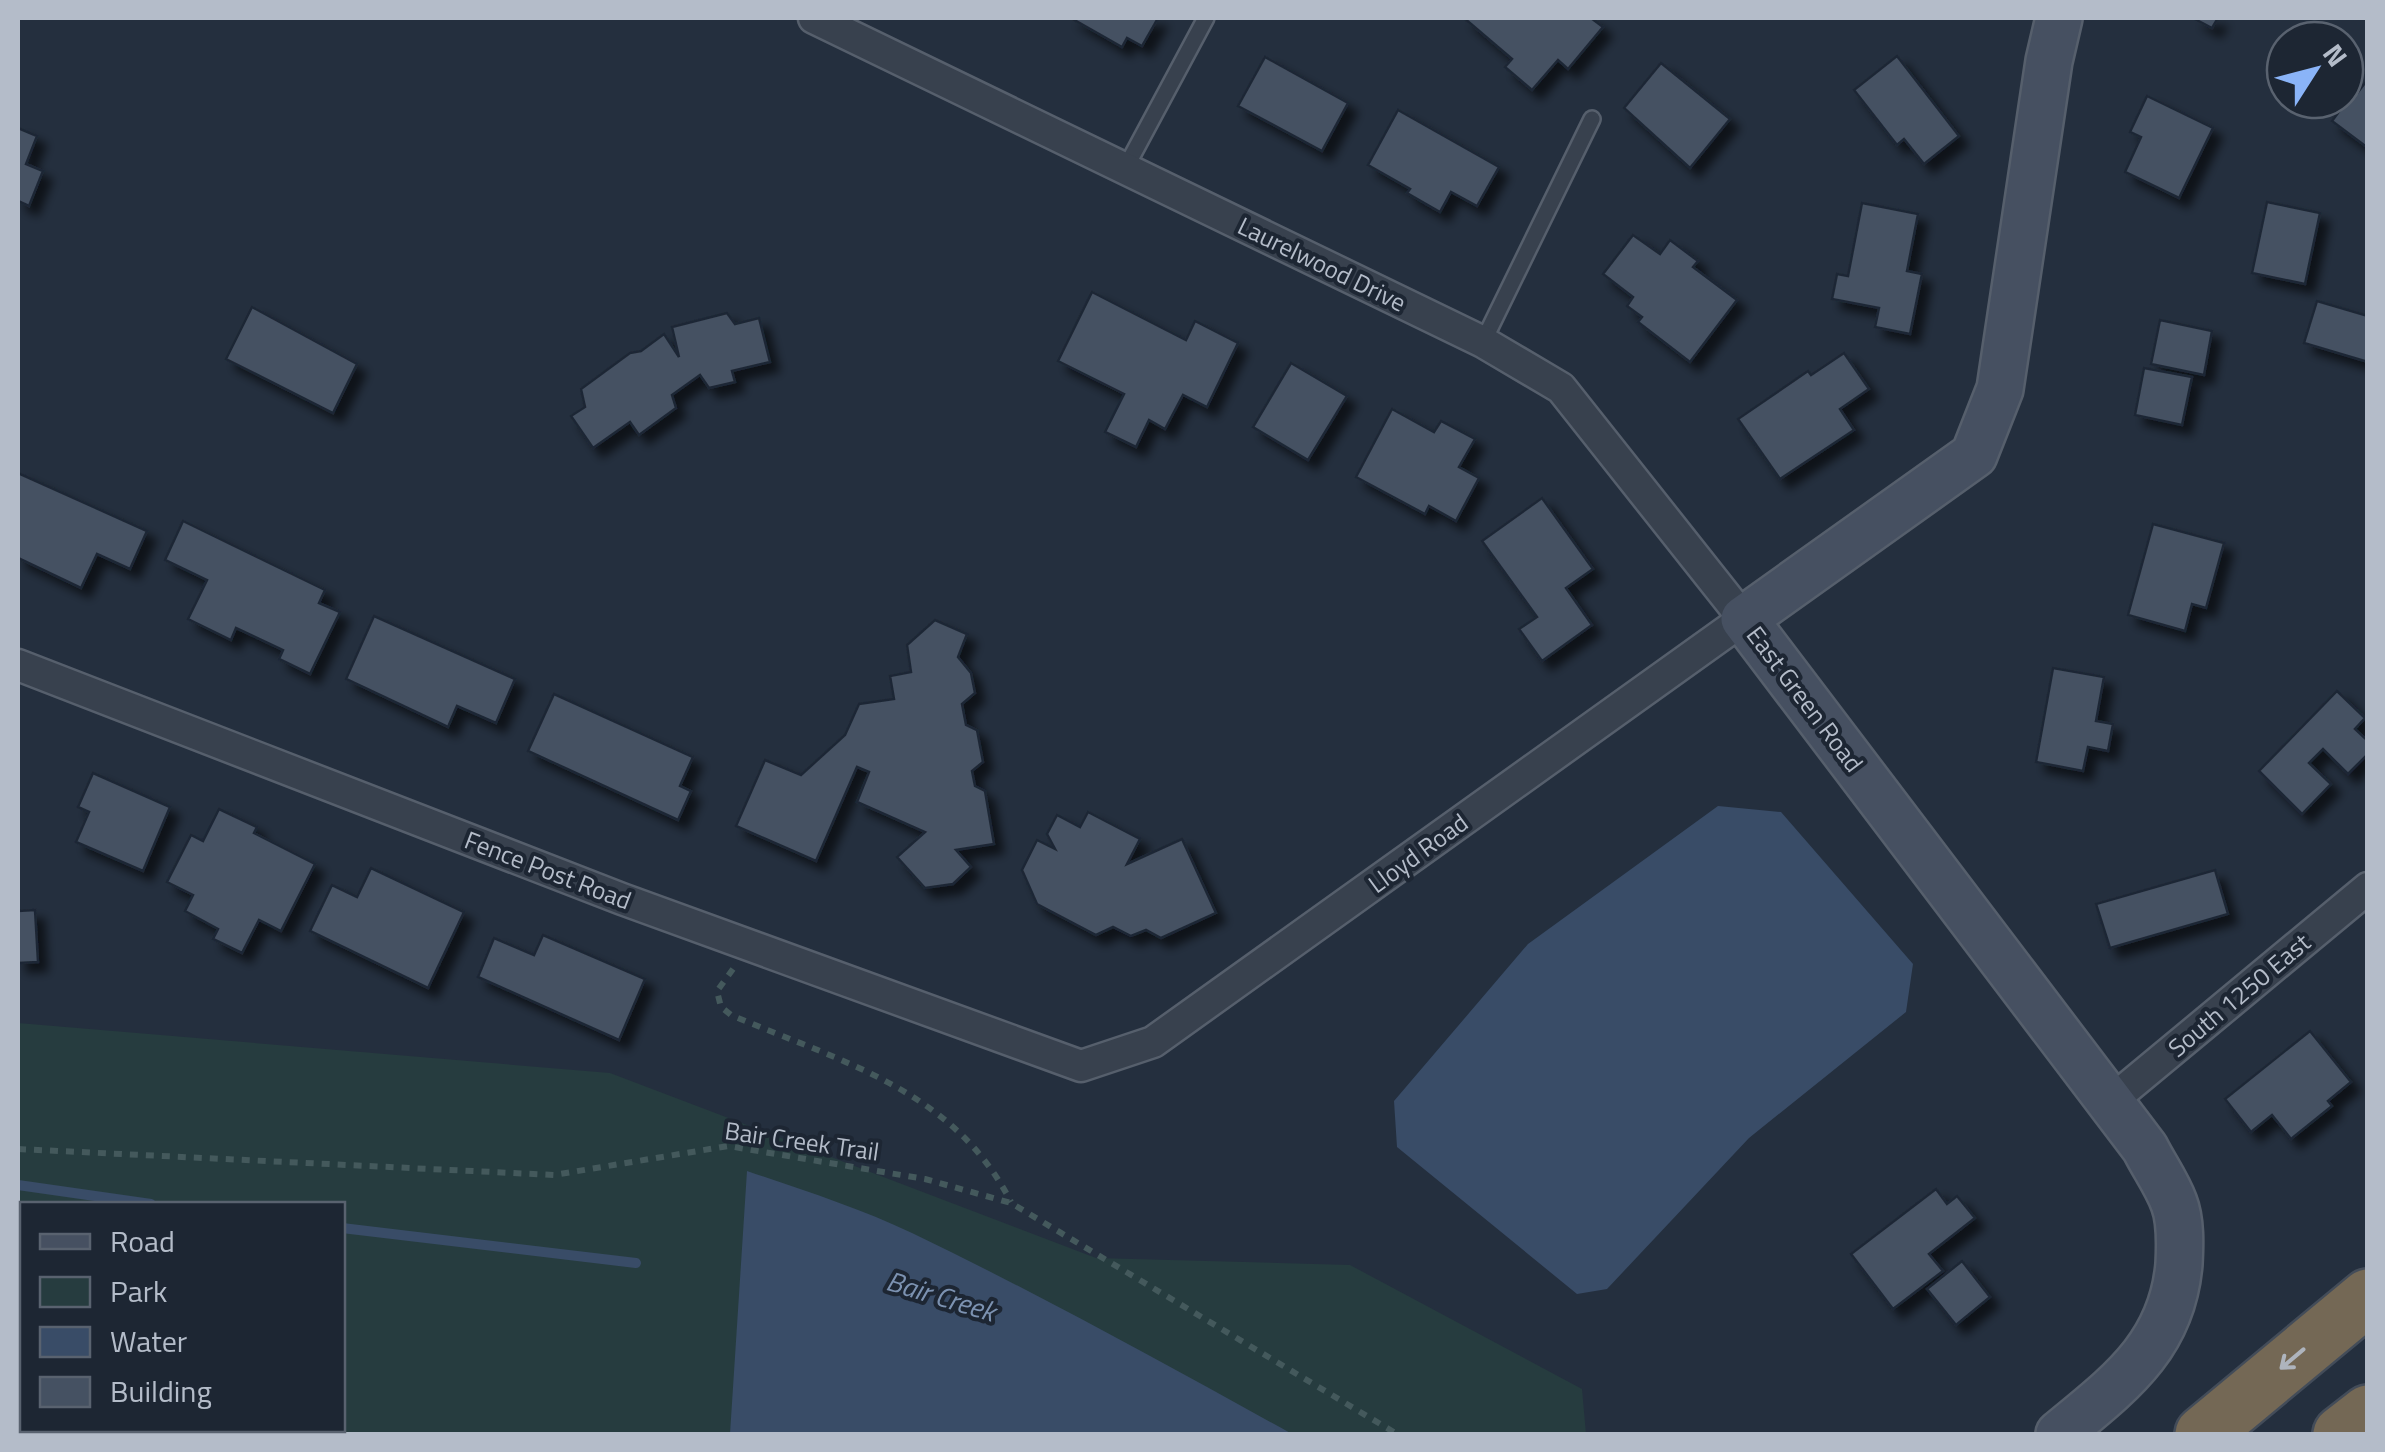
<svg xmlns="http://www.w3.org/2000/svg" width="2385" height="1452" font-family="'Titillium Web',sans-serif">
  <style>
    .green { fill: #263c3f; fill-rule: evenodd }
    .water { fill: #394c67 }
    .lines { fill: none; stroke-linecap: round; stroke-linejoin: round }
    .stream { stroke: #394c67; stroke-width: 10 }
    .building { fill: #455162; stroke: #1f2835; stroke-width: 2.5; filter: url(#shadow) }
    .lane-casing { stroke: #565f6c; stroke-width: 20 }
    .street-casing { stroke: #565f6c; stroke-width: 35 }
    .secondary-casing { stroke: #565f6c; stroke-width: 50 }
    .highway-casing { stroke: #434c59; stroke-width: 60 }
    .path { stroke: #44595c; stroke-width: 6; stroke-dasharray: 8 8; stroke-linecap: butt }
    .lane { stroke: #38414e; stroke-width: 15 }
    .street { stroke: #38414e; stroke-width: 30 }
    .secondary { stroke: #465061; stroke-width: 45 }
    .highway { stroke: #746855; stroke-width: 55 }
    .oneway { stroke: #aeb4bd }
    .labels { text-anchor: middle; stroke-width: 8; stroke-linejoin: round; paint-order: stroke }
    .street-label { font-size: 25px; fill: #b4bcc9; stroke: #1d2633 }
    .water-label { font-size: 28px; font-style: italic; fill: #7c92b1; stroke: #1d2633 }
  </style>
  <defs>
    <filter id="shadow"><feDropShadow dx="9" dy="9" stdDeviation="5" flood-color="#0009"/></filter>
  </defs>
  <rect width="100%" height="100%" fill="#242f3e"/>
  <path class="green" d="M 18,1023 L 610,1073 L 1096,1258 L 1350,1265 L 1582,1389 L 1586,1434 L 18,1434 ZM 22,1204 L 342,1204 L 342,1430 L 22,1430 Z"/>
  <g class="water">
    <polygon points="1718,806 1781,812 1913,964 1906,1012 1749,1138 1607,1289 1577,1294 1397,1147 1394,1101 1528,944"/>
    <path d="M 747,1171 C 803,1190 859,1208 912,1233 C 1041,1295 1167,1365 1292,1434 L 730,1434 Z"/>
  </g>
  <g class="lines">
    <g class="stream">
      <polyline points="18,1185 151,1204"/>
      <polyline points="342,1228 636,1263"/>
    </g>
  </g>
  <g class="building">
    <polygon points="1071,18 1158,18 1142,46 1127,38 1122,47"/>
    <polygon points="1464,18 1591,18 1603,27 1568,69 1558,60 1532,90 1505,67 1512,59"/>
    <polygon points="2193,18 2218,18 2212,28"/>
    <polygon points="1897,56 1959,136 1924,164 1904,139 1897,145 1854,90"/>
    <polygon points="1265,57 1348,103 1322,151 1238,106"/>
    <polygon points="1661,63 1730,119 1690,168 1624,108"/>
    <polygon points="2368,79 2368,148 2332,121 2355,90 2358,92"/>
    <polygon points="2147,96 2213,128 2179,198 2125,172 2141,137 2130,132"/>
    <polygon points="1398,110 1499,167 1477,206 1451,192 1440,212 1407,193 1410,189 1368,165"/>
    <polygon points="18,128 37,136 26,164 43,171 29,206 18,201"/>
    <polygon points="2267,202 2320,213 2305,284 2252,273"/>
    <polygon points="1862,203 1918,214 1907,271 1922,274 1910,334 1875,327 1879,308 1832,299 1837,274 1848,276"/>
    <polygon points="1633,235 1660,254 1670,240 1698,261 1693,267 1737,300 1690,362 1638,322 1642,317 1627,306 1633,297 1603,274"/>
    <polygon points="1092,292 1186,340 1195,321 1238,343 1207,407 1183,395 1165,429 1149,420 1136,447 1105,432 1124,394 1058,361"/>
    <polygon points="2317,301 2368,316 2368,362 2304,343"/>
    <polygon points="252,307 357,364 333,413 226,359"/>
    <polygon points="727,313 735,324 759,318 770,362 732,371 735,382 709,388 700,375 672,395 676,408 639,435 630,422 593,448 571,416 585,407 581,389 630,353 641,351 664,334 679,357 672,327"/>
    <polygon points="2160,320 2212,331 2204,375 2151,364"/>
    <polygon points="1844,353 1869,389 1840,409 1854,430 1780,479 1738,419 1808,371 1811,375"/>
    <polygon points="1291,363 1347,396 1308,460 1253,427"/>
    <polygon points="2144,368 2192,377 2182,425 2135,415"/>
    <polygon points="1392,409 1434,432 1441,421 1475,439 1459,467 1479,478 1456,521 1429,506 1425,514 1356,477"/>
    <polygon points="18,473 147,531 130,569 97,554 81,588 18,558"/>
    <polygon points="1542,498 1593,569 1566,588 1592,625 1542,661 1519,629 1537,617 1482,541"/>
    <polygon points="183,521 325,590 319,603 340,612 310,674 279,659 283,650 236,628 231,640 188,619 207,580 165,560"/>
    <polygon points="2153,524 2224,543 2206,608 2192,604 2185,631 2128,615"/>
    <polygon points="374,616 515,679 496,723 457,706 448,727 346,679"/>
    <polygon points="935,620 967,634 958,657 971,673 975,693 962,704 966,725 977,730 983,762 972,771 975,786 985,791 994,844 956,850 971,867 953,884 925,888 897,857 925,832 857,802 869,772 857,767 816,861 736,826 765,760 801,775 845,735 859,704 894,699 890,676 911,672 907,645"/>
    <polygon points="2053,668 2104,677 2096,721 2113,724 2108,751 2088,747 2083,771 2036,762"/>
    <polygon points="2337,691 2365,718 2355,729 2368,741 2368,754 2348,774 2323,749 2309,763 2331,784 2302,814 2259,771"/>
    <polygon points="554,694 693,757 680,786 691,791 678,820 528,751"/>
    <polygon points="93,773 170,807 143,871 76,842 89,812 78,807"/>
    <polygon points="219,809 257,827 254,833 315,864 281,931 259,920 242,953 213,939 218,929 185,911 193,895 167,882 191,835 203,841"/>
    <polygon points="1088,812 1140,839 1127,864 1182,839 1216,913 1161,938 1146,930 1131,936 1113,927 1096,935 1037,904 1022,870 1037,840 1055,849 1047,834 1057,815 1080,827"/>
    <polygon points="371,868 464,912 428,988 310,931 332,885 357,897"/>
    <polygon points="2215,870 2228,914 2110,948 2096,904"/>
    <polygon points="35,910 38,962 18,963 18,911"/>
    <polygon points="543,935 645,979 619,1040 478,977 494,938 534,955"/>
    <polygon points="2310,1031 2351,1082 2328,1101 2332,1106 2291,1139 2272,1115 2251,1132 2225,1099"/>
    <polygon points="1936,1189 1947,1204 1957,1196 1975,1218 1929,1254 1943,1271 1893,1309 1851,1254"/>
    <polygon points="1962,1261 1990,1297 1956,1325 1927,1289"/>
  </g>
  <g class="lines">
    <g class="lane-casing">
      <g id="lane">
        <polyline points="1125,169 1206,18"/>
        <polyline points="1483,342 1592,119"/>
      </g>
    </g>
    <g class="street-casing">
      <g id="street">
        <polyline points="18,665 622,899 1081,1066 1153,1042 1744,619 1561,388 1483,342 814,18"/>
        <polyline points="2110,1102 2368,888"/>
      </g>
    </g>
    <g class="secondary-casing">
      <path id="secondary" d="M 2059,18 L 2049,61 L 2000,389 L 1974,455 L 1744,619 L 2145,1148 C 2154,1166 2167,1184 2174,1203 C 2181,1221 2180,1245 2179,1264 C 2172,1347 2118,1385 2059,1434"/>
    </g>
    <g class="highway-casing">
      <g id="highway">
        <polyline points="2203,1434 2368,1297"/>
        <polyline points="2341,1434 2368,1413"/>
      </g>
    </g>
    <g class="path">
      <path d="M 733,969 L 717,991 L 721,1007 L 731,1015 C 841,1062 953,1089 1011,1202"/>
      <polyline points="18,1149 554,1175 728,1146 925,1179 1011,1203 1397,1434"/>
    </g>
    <use href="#lane" class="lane"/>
    <use href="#street" class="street"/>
    <use href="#secondary" class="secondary"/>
    <use href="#highway" class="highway"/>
  </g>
  <defs><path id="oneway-shaft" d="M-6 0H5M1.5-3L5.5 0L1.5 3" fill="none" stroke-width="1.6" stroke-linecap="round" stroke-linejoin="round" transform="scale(2.5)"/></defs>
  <use class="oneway" href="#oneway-shaft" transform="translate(2292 1359) rotate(140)"/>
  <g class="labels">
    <g class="street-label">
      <text transform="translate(1322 264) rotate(26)" y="9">Laurelwood Drive</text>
      <text transform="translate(1805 699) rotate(53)" y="9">East Green Road</text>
      <text transform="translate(1418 853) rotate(-36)" y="9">Lloyd Road</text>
      <text transform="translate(548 870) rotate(21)" y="9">Fence Post Road</text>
      <text transform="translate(2239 995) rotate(-40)" y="9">South 1250 East</text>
      <text transform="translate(802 1141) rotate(8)" y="9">Bair Creek Trail</text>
    </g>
    <g class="water-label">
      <text transform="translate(941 1296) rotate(17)" y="10">Bair Creek</text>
    </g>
  </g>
  <rect width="2385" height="1452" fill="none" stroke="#b4bcc9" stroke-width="40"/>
  <rect x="20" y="1202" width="325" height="230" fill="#1d2633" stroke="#59626f" stroke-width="2.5"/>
  <rect x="40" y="1234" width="50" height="15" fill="#465061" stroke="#59626f" stroke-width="2.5"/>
  <text x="110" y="1252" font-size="30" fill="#b4bcc9">Road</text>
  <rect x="40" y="1277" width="50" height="30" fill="#263c3f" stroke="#59626f" stroke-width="2.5"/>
  <text x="110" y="1302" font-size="30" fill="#b4bcc9">Park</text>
  <rect x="40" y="1327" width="50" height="30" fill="#394c67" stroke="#59626f" stroke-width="2.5"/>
  <text x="110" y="1352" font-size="30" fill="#b4bcc9">Water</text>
  <rect x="40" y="1377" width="50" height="30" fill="#455162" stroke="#59626f" stroke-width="2.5"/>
  <text x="110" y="1402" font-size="30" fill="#b4bcc9">Building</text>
  <g transform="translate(2315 70) rotate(54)"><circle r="48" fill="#1d2633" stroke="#59626f" stroke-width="2.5"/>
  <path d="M0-8L18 38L0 25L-18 38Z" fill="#8ab4f8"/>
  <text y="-15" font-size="28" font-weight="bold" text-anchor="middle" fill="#b4bcc9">N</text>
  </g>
</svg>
